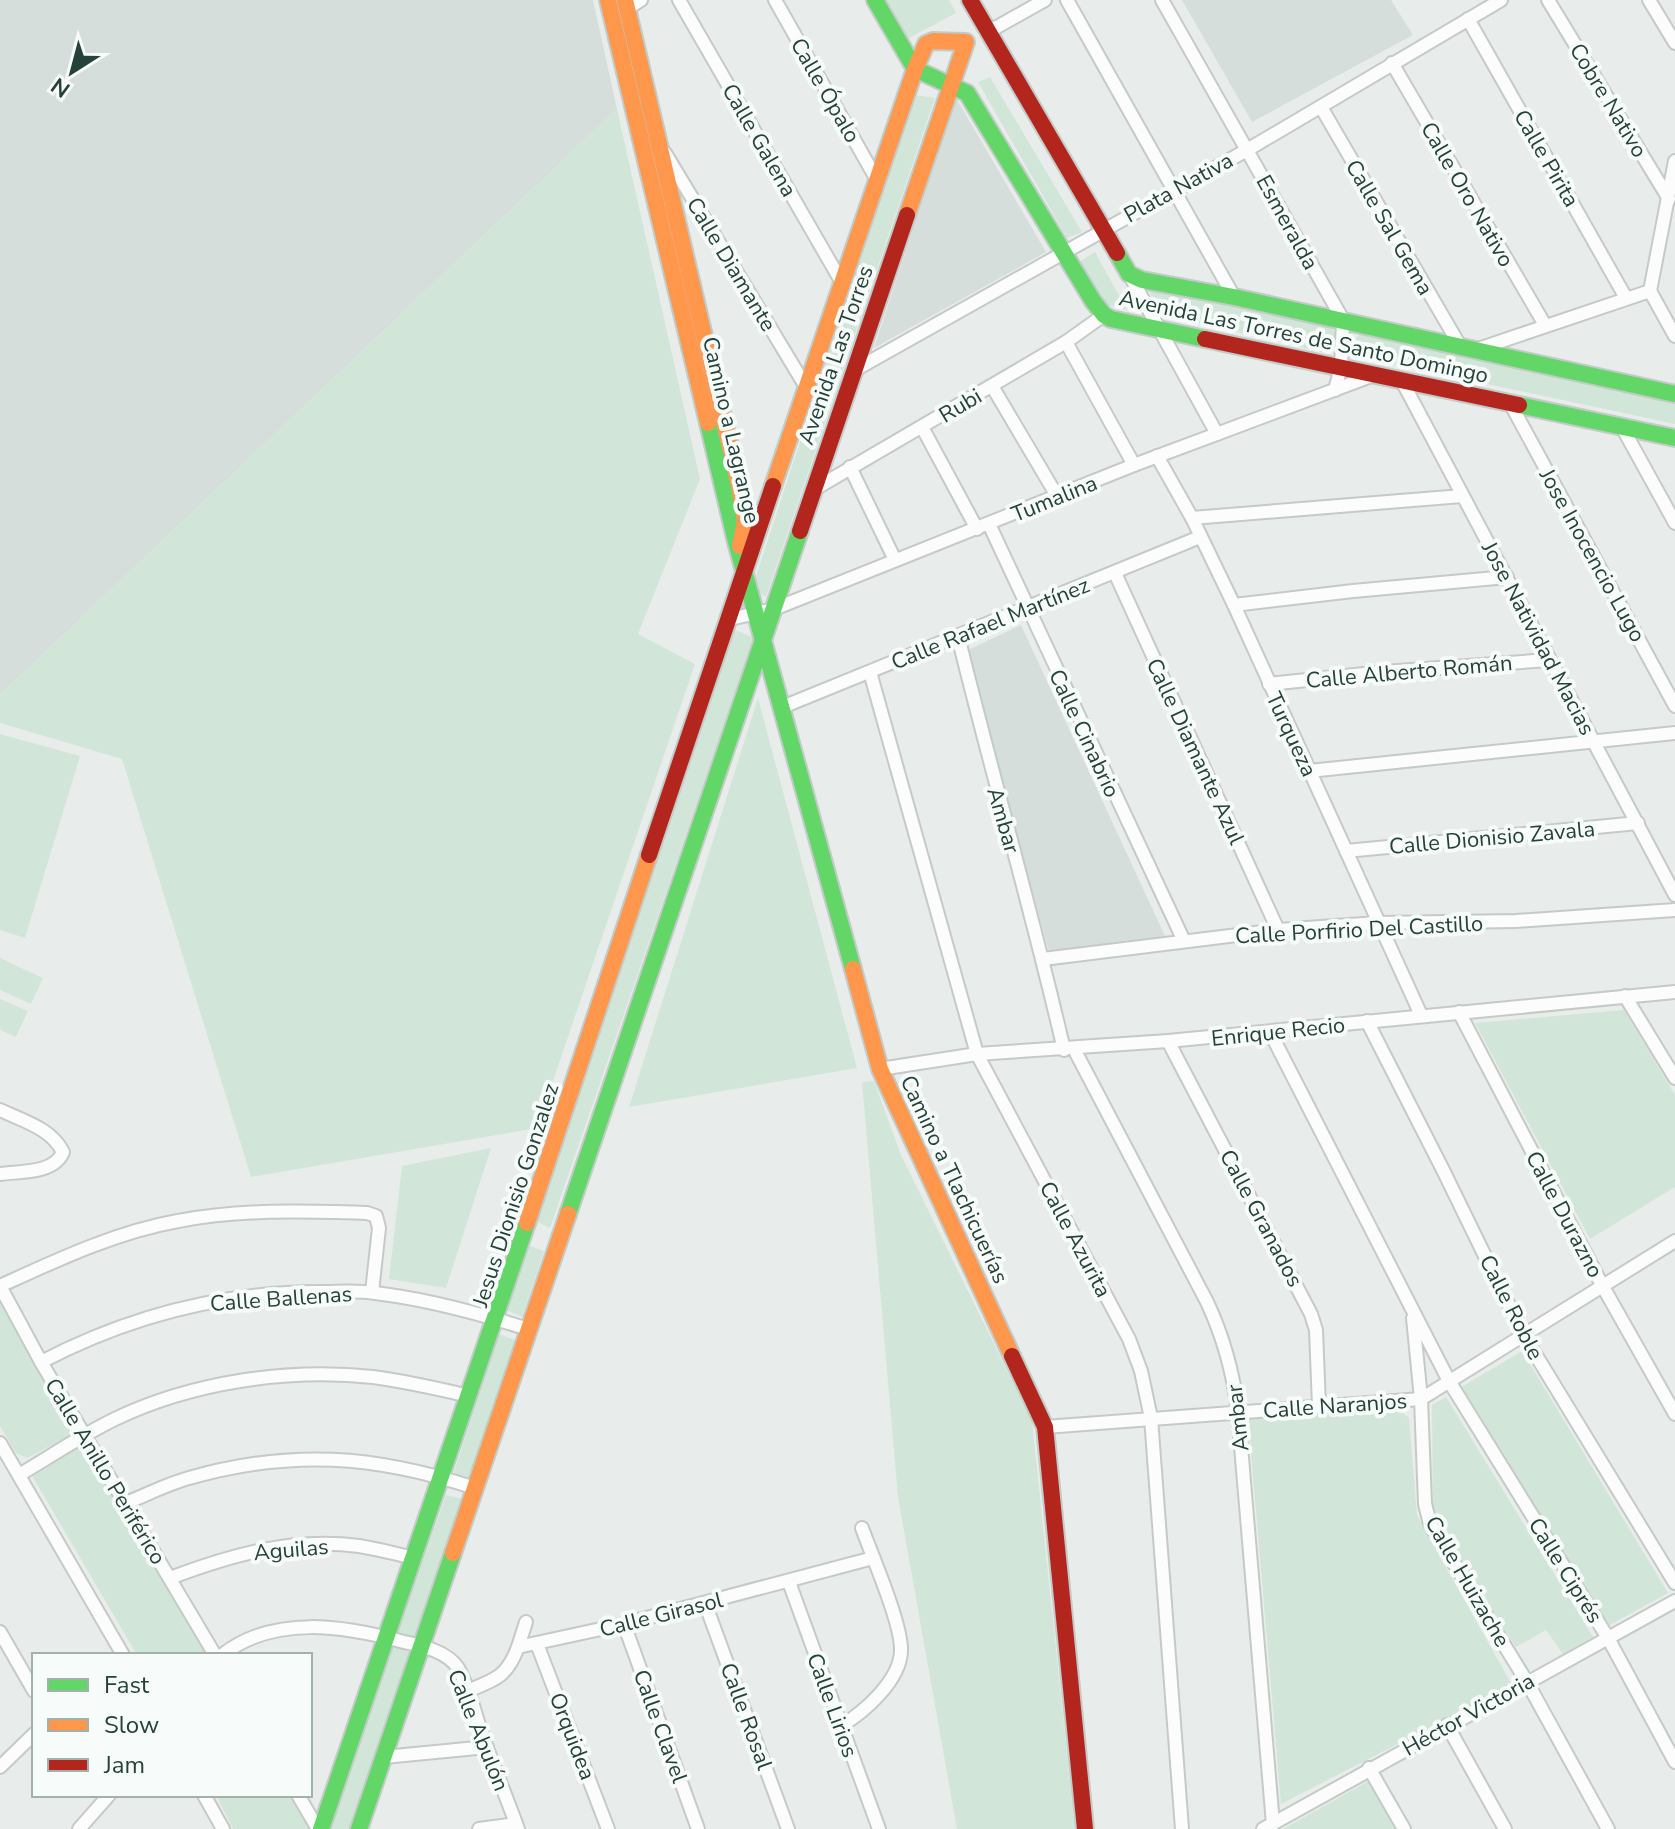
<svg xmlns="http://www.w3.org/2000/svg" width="1675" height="1829" font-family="'Nunito Sans',sans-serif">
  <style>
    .built { fill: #d6dedb }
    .green { fill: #d1e6d8 }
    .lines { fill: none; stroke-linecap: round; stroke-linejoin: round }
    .street-casing { stroke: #c5cac8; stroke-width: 16 }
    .fast-casing { stroke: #c3cbc8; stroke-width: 20 }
    .slow-casing { stroke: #c3cbc8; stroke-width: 20 }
    .jam-casing { stroke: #c3cbc8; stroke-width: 20 }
    .street { stroke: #fcfcfc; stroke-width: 12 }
    .fast { stroke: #63d668; stroke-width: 16 }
    .slow { stroke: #ff974d; stroke-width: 16 }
    .jam { stroke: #b3261e; stroke-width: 16 }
    .labels { text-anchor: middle; stroke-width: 8; stroke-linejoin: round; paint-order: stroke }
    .street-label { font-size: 22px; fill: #24423a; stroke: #f7fbf9 }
  </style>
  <rect width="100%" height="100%" fill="#e8edeb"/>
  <g class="built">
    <polygon points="0,0 593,0 617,109 0,695"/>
    <polygon points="1182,0 1391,0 1413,35 1252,122"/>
    <polygon points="956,98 1046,252 874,348"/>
    <polygon points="1021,625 1165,936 1049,951 966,651"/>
  </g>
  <g class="green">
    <polygon points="885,0 949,0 956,13 907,39"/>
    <polygon points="990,77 1082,232 1067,238 978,82"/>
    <polygon points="914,95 935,98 766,597 752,588"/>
    <polygon points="617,109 700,479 638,634 695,664 537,1128 251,1177 122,759 0,723 0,695"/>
    <polygon points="1095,252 1127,310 1104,304 1079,262"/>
    <path d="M 1150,288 L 1330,325 L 1336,335 L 1334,345 L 1325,353 L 1174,317 C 1163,311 1149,301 1150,288 Z"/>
    <polygon points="1362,332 1675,399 1675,424 1356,356 1351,349 1351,343"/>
    <polygon points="733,629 754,638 550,1228 535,1221"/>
    <polygon points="758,698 857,1068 629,1107"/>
    <polygon points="0,734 80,756 25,938 0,930"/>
    <polygon points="0,958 43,978 31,1004 0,990"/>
    <polygon points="0,999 28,1011 16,1037 0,1030"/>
    <polygon points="1624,1010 1675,1095 1675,1187 1590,1239 1475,1023"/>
    <polygon points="874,1081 901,1155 1032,1421 1075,1829 957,1829 898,1497 862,1082"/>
    <polygon points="491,1148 446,1288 389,1279 402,1166"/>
    <polygon points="530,1246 544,1251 522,1317 507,1310"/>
    <polygon points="0,1292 75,1429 69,1436 27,1458 16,1453 0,1426"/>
    <polygon points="499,1334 515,1340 468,1479 453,1475"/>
    <polygon points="1522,1351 1668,1593 1608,1626 1458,1389"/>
    <polygon points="1446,1397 1593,1637 1563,1654 1546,1630 1516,1647 1433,1520 1432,1405"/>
    <polygon points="1378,1405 1403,1413 1409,1418 1417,1515 1512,1685 1281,1804 1248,1417"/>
    <polygon points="86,1442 209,1651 206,1655 137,1655 31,1474"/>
    <polygon points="446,1495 462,1499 414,1642 396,1637"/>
    <polygon points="393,1646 413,1653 354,1829 330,1829"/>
    <polygon points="1369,1781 1395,1829 1283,1829"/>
    <polygon points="216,1795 295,1795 312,1829 233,1829"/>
  </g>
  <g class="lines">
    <g class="street-casing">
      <g id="street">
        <polyline points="679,0 841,281"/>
        <polyline points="775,0 877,180"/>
        <polyline points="1067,0 1234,297"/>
        <polyline points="1162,0 1343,320 1341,367 1335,390"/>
        <polyline points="1548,0 1669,199"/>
        <polyline points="1649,0 1675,43"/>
        <polyline points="627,9 641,0"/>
        <polyline points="1468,19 1626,298"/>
        <polyline points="988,32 1045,0"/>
        <polyline points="1392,63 1545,325"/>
        <polyline points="1321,107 1460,346"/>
        <polyline points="665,153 806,387"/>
        <polyline points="1129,274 1217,434"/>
        <polyline points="1650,291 1675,161"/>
        <polyline points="1650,291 1675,336"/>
        <polyline points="1066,342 1134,465"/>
        <polyline points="1478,349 1650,291"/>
        <polyline points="853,371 1247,150 1501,0"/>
        <polyline points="1402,381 1675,895"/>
        <polyline points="992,386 1057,496"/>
        <polyline points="1510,403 1675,706"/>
        <polyline points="922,427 977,529"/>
        <polyline points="1622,427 1675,523"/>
        <polyline points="1157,456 1192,518 1234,605 1421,1015"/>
        <polyline points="850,467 895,560"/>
        <polyline points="813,490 1066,342 1104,315"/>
        <polyline points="1192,518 1462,496"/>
        <polyline points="989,524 1184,941"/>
        <polyline points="1115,573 1278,930"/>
        <polyline points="1234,605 1353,591 1507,577"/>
        <polyline points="730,619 774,609 1134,465 1374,375"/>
        <path d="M 958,636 C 992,775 1032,911 1064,1050"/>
        <polyline points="870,672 977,1054 1129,1339 1141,1371 1151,1418 1182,1829"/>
        <polyline points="1269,684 1383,672 1549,660"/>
        <polyline points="780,708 1200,537"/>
        <polyline points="1309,771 1675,733"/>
        <polyline points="1346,851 1638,823"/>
        <polyline points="1043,959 1278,930 1378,923 1516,921 1675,910"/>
        <polyline points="1625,996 1675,1078"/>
        <polyline points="1459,1012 1602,1285 1675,1414"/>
        <polyline points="1367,1021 1443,1170 1523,1334 1675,1583"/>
        <polyline points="1270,1032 1449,1381 1608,1638 1675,1762"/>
        <polyline points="1168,1041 1311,1314 1316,1330 1319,1406"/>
        <path d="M 1074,1049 L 1207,1302 C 1224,1338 1233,1372 1238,1411 L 1273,1824"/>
        <polyline points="880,1069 977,1054 1168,1041 1675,992"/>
        <path d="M 0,1110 C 23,1121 51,1128 63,1152 C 54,1174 21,1171 0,1174"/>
        <path d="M 0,1286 C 57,1260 116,1232 178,1221 C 241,1209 303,1211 367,1213 L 376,1216 L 379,1228 L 372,1292"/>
        <polyline points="0,1286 41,1362 215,1655"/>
        <polyline points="1413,1318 1421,1399 1425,1504 1430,1524 1527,1682 1608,1829"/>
        <path d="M 41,1362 C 129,1316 221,1292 320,1292 C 338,1292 357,1290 375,1293 C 427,1299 478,1313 528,1329"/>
        <polyline points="1045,1427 1421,1399 1675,1241"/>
        <polyline points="0,1443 123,1655"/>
        <path d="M 19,1475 C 51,1456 82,1435 115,1419 C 192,1382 288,1368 373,1377 C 405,1381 438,1389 470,1396"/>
        <path d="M 126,1503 C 146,1495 167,1484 189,1478 C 291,1449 375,1455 475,1488"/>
        <path d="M 170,1578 C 231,1555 293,1537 359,1546 C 378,1549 396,1554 415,1558"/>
        <polyline points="789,1582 879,1829"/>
        <polyline points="705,1603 788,1829"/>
        <polyline points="624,1624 698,1829"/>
        <polyline points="0,1632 34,1691"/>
        <polyline points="537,1644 608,1829"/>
        <polyline points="518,1647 526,1622"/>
        <path d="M 222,1655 C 275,1614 344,1626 404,1642 C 422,1646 447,1651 458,1668 C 470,1689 475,1715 483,1737 C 494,1768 507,1798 518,1829"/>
        <path d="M 467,1691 C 495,1680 507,1677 518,1647 L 624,1624 L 873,1558"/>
        <polyline points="1447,1725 1505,1829"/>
        <path d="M 841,1726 C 864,1712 900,1681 901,1651 C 902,1624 872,1556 862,1528"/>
        <polyline points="384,1757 487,1747"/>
        <polyline points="0,1767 34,1734"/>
        <polyline points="1369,1768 1404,1829"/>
        <polyline points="204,1795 223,1829"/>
        <polyline points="298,1795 318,1829"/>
        <polyline points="79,1829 109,1795"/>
        <polyline points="479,1829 516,1824"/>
        <polyline points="1263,1829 1675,1601"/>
      </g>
    </g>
    <g class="fast-casing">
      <g id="fast">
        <polyline points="875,0 915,69"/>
        <polyline points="915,69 967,93 1093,301 1104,315 1111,319 1205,339"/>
        <polyline points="1117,253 1129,274 1142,280 1234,297 1675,394"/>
        <polyline points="1519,405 1675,438"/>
        <polyline points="708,423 736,542 853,969"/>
        <polyline points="568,1214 800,531"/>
        <polyline points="321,1829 527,1223"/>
        <polyline points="359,1829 453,1553"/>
      </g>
    </g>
    <g class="slow-casing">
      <g id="slow">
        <polyline points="608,0 708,423"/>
        <polyline points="625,0 739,485 745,522 740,546"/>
        <polyline points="773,486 915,69 926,44 933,41 966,42 907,215"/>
        <polyline points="853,969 880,1069 1012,1356"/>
        <polyline points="527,1223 649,855"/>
        <polyline points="453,1553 568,1214"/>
      </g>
    </g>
    <g class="jam-casing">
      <g id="jam">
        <polyline points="970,0 1117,253"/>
        <polyline points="1205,339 1519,405"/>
        <polyline points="800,531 907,215"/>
        <polyline points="649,855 773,486"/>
        <polyline points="1012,1356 1045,1427 1085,1829"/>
      </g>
    </g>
    <use href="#street" class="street"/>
    <use href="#fast" class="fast"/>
    <use href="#slow" class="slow"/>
    <use href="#jam" class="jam"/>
  </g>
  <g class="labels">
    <g class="street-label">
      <text transform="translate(826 90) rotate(60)" y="8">Calle Ópalo</text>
      <text transform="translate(1609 100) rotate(59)" y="8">Cobre Nativo</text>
      <text transform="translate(760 140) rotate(60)" y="8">Calle Galena</text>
      <text transform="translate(1547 158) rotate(60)" y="8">Calle Pirita</text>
      <text transform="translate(1178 187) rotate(-29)" y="8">Plata Nativa</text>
      <text transform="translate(1468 194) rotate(60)" y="8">Calle Oro Nativo</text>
      <text transform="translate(1288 222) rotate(61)" y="8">Esmeralda</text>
      <text transform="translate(1390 227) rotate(60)" y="8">Calle Sal Gema</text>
      <text transform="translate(732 264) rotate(59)" y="8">Calle Diamante</text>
      <text transform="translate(1304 336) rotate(12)" y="8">Avenida Las Torres de Santo Domingo</text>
      <text transform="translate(835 355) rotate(-71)" y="8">Avenida Las Torres</text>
      <text transform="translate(960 405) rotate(-31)" y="8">Rubi</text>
      <text transform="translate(732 430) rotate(77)" y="8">Camino a Lagrange</text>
      <text transform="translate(1054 498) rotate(-22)" y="8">Tumalina</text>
      <text transform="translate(1593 555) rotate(61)" y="8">Jose Inocencio Lugo</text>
      <text transform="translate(990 623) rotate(-22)" y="8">Calle Rafael Martínez</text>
      <text transform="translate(1539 638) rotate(62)" y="8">Jose Natividad Macias</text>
      <text transform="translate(1409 671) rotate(-5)" y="8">Calle Alberto Román</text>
      <text transform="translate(1085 733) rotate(65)" y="8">Calle Cinabrio</text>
      <text transform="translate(1292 734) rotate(65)" y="8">Turqueza</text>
      <text transform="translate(1196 751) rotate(65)" y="8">Calle Diamante Azul</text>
      <text transform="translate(1004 820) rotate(74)" y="8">Ambar</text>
      <text transform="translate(1492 837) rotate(-5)" y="8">Calle Dionisio Zavala</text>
      <text transform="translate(1359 929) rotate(-3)" y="8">Calle Porfirio Del Castillo</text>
      <text transform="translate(1278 1031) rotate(-6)" y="8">Enrique Recio</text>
      <text transform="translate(955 1179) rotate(65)" y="8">Camino a Tlachicuerías</text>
      <text transform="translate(515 1195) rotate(-72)" y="8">Jesus Dionisio Gonzalez</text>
      <text transform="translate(1565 1214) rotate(62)" y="8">Calle Durazno</text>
      <text transform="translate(1262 1218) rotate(62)" y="8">Calle Granados</text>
      <text transform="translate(1076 1239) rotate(62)" y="8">Calle Azurita</text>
      <text transform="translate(281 1298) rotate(-4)" y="8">Calle Ballenas</text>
      <text transform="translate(1512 1307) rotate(63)" y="8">Calle Roble</text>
      <text transform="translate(1335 1405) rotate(-4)" y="8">Calle Naranjos</text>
      <text transform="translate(1237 1418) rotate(-96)" y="8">Ambar</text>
      <text transform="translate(106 1471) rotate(59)" y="8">Calle Anillo Periférico</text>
      <text transform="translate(291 1549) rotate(-5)" y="8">Aguilas</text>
      <text transform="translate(1566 1570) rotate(58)" y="8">Calle Ciprés</text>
      <text transform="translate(1468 1581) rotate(60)" y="8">Calle Huizache</text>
      <text transform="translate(661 1614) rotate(-14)" y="8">Calle Girasol</text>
      <text transform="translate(833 1705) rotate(70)" y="8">Calle Lirios</text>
      <text transform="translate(1468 1714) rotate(-29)" y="8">Héctor Victoria</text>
      <text transform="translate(747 1716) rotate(70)" y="8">Calle Rosal</text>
      <text transform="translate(661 1726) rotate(70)" y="8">Calle Clavel</text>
      <text transform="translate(479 1730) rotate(68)" y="8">Calle Abulón</text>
      <text transform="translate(573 1736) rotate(69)" y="8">Orquidea</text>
    </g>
  </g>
  <rect x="32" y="1653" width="280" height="144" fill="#f7fbf9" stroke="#a3b1ad" stroke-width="2"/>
  <rect x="48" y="1679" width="40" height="12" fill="#63d668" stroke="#a3b1ad" stroke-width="2"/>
  <text x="104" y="1693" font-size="24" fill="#24423a">Fast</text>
  <rect x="48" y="1719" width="40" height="12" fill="#ff974d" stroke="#a3b1ad" stroke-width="2"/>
  <text x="104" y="1733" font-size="24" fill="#24423a">Slow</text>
  <rect x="48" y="1759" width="40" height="12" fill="#b3261e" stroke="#a3b1ad" stroke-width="2"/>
  <text x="104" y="1773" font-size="24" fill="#24423a">Jam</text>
  <g transform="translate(72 72) rotate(216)" stroke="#f7fbf9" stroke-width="6" paint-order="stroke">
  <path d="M0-6L14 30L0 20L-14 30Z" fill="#24423a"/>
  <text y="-12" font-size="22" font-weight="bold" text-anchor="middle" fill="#24423a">N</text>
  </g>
</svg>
